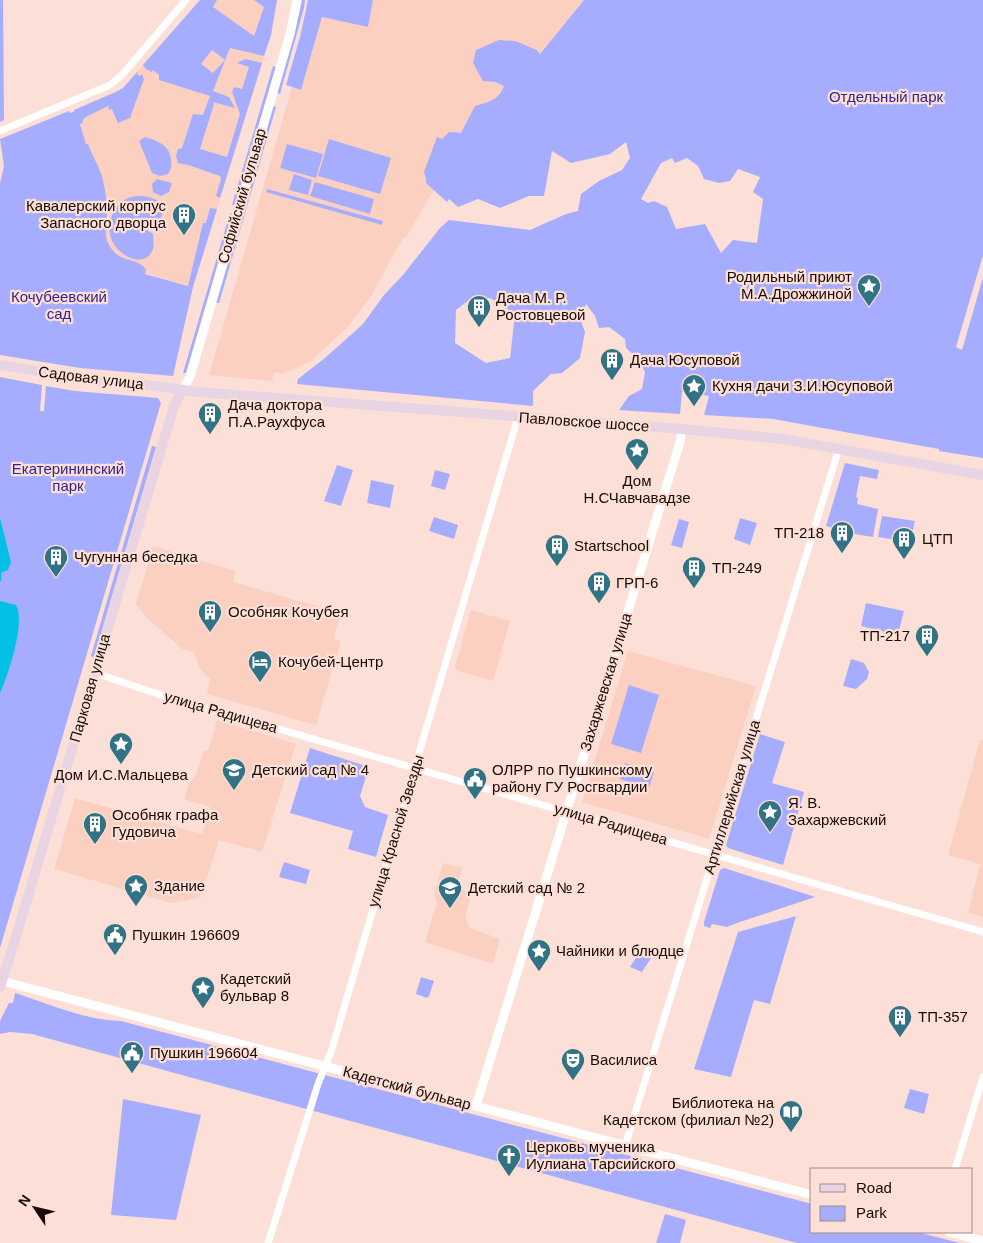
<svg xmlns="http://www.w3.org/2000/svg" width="983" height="1243" font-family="Helvetica,sans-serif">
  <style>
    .built { fill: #fbd0c1 }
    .green { fill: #a7adfe; fill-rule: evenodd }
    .water { fill: #04bfe6 }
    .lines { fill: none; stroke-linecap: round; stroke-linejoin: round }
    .stream { stroke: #04bfe6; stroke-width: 2.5 }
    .minor { stroke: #fff; stroke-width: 7 }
    .tertiary { stroke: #fff; stroke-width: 9 }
    .secondary { stroke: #e8d4e2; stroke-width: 10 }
    .labels { text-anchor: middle; stroke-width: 4.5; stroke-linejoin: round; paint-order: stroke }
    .park-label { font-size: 15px; fill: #32258f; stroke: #fce0d7 }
    .street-label { font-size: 15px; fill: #180a05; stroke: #fce0d7 }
    .poi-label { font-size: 15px; fill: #180a05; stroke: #fce0d7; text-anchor: start }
  </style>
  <rect width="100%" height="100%" fill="#fce0d7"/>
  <g class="built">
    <polygon points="200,0 277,0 271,35 193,287 97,259 84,137 74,110 123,88"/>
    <polygon points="373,0 584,0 464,146 437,138 426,183 434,189 407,236 402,240 390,261 372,295 348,327 311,361 283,374 274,372 272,381 209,375 292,87 301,90 322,16 368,27"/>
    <polygon points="153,546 236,571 233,582 341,613 333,639 341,641 316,725 207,694 210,679 199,668 194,652 182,649 144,615 136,604"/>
    <polygon points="471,610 510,621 493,681 457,671 455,667"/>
    <polygon points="628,651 756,686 709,839 582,802"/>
    <polygon points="217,720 296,744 262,852 219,840 208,875 203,883 199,898 171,903 54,869 75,798 202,834 210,807 184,799 189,783 196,775 204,750 208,751"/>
    <polygon points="980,740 983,740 983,917 968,913 980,864 948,855"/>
    <polygon points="443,863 462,868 457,888 471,893 465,918 470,928 500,939 493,964 425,942 437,901 434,895"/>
  </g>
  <g class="green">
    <polygon points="0,0 3,0 4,120 0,122"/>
    <path d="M 200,0 L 217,0 L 213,7 L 254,36 L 264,7 L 254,0 L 277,0 L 271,35 L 264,56 L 230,48 L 213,91 L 229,97 L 235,108 L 213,102 L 214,104 L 200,149 L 227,157 L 240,114 L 232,92 L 234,87 L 242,89 L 249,67 L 237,63 L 245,59 L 262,63 L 220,198 L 216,196 L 221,179 L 220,176 L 188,165 L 178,163 L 176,156 L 178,149 L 182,148 L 193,114 L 203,115 L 210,96 L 159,80 L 159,75 L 153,70 L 152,72 L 146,69 L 143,65 ZM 212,50 L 225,60 L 213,73 L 201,64 Z"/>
    <polygon points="302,0 305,0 304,8 280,94 277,93 294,35"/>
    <polygon points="308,0 373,0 368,27 322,17 301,90 286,85 300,37"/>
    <path d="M 584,0 L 983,0 L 983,255 L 956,347 L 962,350 L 983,277 L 983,458 L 939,451 L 939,449 L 773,419 L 704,415 L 709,396 L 682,392 L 680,414 L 619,410 L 629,396 L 642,389 L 645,372 L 638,359 L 626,348 L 625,339 L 609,327 L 599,328 L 595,316 L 586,304 L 580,319 L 585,332 L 580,358 L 562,373 L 551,374 L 533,391 L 533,406 L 297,384 L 298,379 L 325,358 L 363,324 L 384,295 L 403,275 L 440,228 L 449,220 L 530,230 L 566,214 L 578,211 L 581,194 L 599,181 L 622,170 L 630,158 L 626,142 L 610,154 L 571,163 L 552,151 L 544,196 L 529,196 L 500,208 L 478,199 L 458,207 L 449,199 L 447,202 L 426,183 L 426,179 L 424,172 L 437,137 L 442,139 L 449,132 L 461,133 L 475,106 C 489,102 499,100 504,86 L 495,82 L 483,81 L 473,63 L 476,50 L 499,40 L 515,41 L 537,50 L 540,54 ZM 672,158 L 675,163 L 687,158 L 698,166 L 704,179 L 719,183 L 730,181 L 738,169 L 760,177 L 753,192 L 763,199 L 757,243 L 733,240 L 721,253 L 705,224 L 676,229 L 667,207 L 654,201 L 648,203 L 641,199 L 661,163 ZM 473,297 L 490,298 L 515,314 L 510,358 L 486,363 L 455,343 L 456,310 Z"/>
    <polygon points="273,66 276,67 235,205 232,205"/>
    <path d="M 138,71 L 137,74 L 140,76 L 142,74 L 144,79 L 130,118 L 118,123 L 112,109 L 109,110 L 108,106 L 84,118 L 82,123 L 80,124 L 86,144 L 88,144 C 92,156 100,167 103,180 C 105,190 107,201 107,211 C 107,223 103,234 109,245 C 120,265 138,256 146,270 L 145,274 L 188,286 L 203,223 L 206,223 L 210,208 L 217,209 L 193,287 L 173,376 L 80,368 L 0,355 L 0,183 L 4,166 L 0,139 L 69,111 L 70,113 L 75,111 L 74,110 L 116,92 L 123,88 Z"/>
    <polygon points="273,106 276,107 219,303 215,303"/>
    <path d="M 145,137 C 157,141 169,144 171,159 C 172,165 171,169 168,174 L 160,176 L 152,173 L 139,141 Z"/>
    <polygon points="329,139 391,158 380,194 318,176"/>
    <polygon points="287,144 323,154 316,178 280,168"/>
    <polygon points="294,174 312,180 308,195 289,190"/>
    <polygon points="157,179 172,183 169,192 161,196 153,192 152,184"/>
    <polygon points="315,182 374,199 370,214 310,196"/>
    <polygon points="267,189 383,221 382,225 266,192"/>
    <path d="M 140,196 C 164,198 169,208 155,228 L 149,227 L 148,231 L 153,234 C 153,240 155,248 151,253 C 140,272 95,247 114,211 C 120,201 128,196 140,196 Z"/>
    <polygon points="230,213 232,215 186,373 183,373"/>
    <polygon points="0,377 42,385 40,411 44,411 46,386 75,391 158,398 161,403 0,948"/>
    <polygon points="152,446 156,447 94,657 91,656"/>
    <polygon points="845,463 879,470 877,479 860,476 856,497 858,498 857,504 878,509 873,537 854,534 826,526"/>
    <polygon points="337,465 353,470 341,506 324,501"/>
    <polygon points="435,470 450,474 445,490 431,486"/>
    <polygon points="371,480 394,485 390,508 367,503"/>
    <polygon points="882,516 915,521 910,542 878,537"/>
    <polygon points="434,517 458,525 454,539 429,531"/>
    <polygon points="740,518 757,523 750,545 734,539"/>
    <polygon points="679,519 689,522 682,548 671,545"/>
    <polygon points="866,603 904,611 898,635 861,626"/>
    <polygon points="851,659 864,663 869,672 867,679 856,689 843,686"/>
    <polygon points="629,685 659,695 641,753 611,744"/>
    <polygon points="760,734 785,742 772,783 804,792 783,865 728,848 726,845"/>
    <polygon points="310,748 369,767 360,796 365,807 388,815 376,857 348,849 353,831 290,813"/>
    <polygon points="625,763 654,772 649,788 620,779"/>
    <polygon points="284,862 310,870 306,884 279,877"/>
    <polygon points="724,868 806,894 815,897 737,923 727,927 712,924 710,928 704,926 704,922 720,870"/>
    <polygon points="796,916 770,1004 754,1000 731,1077 694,1069 738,932"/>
    <polygon points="642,948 653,955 642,972 630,967"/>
    <polygon points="421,977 434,981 429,996 427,998 416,994"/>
    <path d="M 15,993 C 50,1004 84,1020 121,1021 L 812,1204 L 812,1232 L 917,1232 L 960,1243 L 797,1243 L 32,1034 L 10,1032 L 0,1034 L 0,1021 L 9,1003 L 13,1003 Z"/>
    <polygon points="910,1089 929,1094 924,1114 904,1108"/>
    <polygon points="123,1099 201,1115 176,1220 111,1215"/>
    <polygon points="665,1214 686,1220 680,1243 656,1243"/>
  </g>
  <g class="water">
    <polygon points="0,518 11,562 8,570 0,573"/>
    <path d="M 0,601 L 16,605 C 26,622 8,675 0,693 Z"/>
  </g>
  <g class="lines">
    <polyline class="stream" points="0,580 0,573"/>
    <g class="minor">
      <polyline points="0,131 110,85 121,76 186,0"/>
      <polyline points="95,673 164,696 983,932"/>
      <polyline points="625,1146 839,448"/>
      <polyline points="955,1169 983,1077"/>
      <polyline points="268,1243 318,1084 331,1052 518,417"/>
    </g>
    <g class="tertiary">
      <polyline points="182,390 190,377 290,34 297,0"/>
      <polyline points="2,981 812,1195"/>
      <polyline points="476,1106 680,442 682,429"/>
      <polyline points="949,1232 983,1241"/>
    </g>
    <g class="secondary">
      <polyline points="0,365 78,378 162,387 198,392 682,429 783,439 983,475"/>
      <polyline points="0,987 16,937 174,406 182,390"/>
    </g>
  </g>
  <defs>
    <g id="building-pin" transform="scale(1.25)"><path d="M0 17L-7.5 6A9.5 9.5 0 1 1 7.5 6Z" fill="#317285" stroke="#fce0d7"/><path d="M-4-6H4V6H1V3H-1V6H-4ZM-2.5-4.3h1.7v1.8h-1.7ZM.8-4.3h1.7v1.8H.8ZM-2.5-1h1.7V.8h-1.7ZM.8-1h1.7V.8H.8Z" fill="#fff"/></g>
    <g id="sight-pin" transform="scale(1.25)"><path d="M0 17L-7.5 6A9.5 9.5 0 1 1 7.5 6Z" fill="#317285" stroke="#fce0d7"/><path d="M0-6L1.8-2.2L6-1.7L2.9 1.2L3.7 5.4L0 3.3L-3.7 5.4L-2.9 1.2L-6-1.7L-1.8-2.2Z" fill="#fff"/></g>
    <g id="hotel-pin" transform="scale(1.25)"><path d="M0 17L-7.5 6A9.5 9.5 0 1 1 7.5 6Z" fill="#317285" stroke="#fce0d7"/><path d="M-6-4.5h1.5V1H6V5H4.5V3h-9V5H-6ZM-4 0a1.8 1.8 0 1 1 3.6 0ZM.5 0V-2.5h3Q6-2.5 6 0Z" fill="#fff"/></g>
    <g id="school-pin" transform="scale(1.25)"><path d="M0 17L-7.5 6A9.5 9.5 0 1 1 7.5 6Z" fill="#317285" stroke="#fce0d7"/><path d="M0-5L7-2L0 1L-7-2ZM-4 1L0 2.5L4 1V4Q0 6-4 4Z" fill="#fff"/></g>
    <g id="civic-pin" transform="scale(1.25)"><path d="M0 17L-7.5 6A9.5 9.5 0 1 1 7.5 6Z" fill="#317285" stroke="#fce0d7"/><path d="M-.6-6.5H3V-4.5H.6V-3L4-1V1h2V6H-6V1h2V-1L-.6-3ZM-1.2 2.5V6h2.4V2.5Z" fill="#fff"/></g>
    <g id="theatre-pin" transform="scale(1.25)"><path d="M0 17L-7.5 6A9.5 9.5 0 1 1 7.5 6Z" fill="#317285" stroke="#fce0d7"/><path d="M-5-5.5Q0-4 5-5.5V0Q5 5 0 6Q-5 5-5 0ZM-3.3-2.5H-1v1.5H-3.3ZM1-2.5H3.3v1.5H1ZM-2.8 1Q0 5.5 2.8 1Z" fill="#fff"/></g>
    <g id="library-pin" transform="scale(1.25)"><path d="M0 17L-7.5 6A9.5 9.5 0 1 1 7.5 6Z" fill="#317285" stroke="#fce0d7"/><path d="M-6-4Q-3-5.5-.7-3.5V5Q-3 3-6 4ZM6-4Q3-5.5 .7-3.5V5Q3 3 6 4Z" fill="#fff"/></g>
    <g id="church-pin" transform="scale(1.25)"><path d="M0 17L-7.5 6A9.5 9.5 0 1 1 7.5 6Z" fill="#317285" stroke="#fce0d7"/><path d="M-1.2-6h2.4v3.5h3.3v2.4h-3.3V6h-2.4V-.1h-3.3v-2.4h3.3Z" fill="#fff"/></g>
  </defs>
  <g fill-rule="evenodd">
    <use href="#building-pin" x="184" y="215"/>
    <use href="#sight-pin" x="869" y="286"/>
    <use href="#building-pin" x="479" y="307"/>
    <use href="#building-pin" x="612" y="360"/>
    <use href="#sight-pin" x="694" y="386"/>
    <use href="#building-pin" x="210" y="414"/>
    <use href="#sight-pin" x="637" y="450"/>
    <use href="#building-pin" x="842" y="533"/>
    <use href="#building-pin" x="904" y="539"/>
    <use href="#building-pin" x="557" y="546"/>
    <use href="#building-pin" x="56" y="557"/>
    <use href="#building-pin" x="694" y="568"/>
    <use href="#building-pin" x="599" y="583"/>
    <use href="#building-pin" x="210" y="612"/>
    <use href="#building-pin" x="927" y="636"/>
    <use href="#hotel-pin" x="260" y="662"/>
    <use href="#sight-pin" x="121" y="744"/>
    <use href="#school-pin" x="234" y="770"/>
    <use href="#civic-pin" x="475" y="779"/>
    <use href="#sight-pin" x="770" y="812"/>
    <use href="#building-pin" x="95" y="824"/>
    <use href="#sight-pin" x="136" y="886"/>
    <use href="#school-pin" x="450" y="888"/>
    <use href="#civic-pin" x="115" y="935"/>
    <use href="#sight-pin" x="539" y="951"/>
    <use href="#sight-pin" x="203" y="988"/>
    <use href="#building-pin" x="900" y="1017"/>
    <use href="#civic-pin" x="132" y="1053"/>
    <use href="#theatre-pin" x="573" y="1060"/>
    <use href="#library-pin" x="791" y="1112"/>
    <use href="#church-pin" x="509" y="1156"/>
  </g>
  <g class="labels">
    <g class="park-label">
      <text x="886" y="102">Отдельный парк</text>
      <text x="59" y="302">Кочубеевский<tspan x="59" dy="17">сад</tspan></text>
      <text x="68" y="474">Екатерининский<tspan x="68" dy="17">парк</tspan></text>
    </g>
    <g class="street-label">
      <text transform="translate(242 196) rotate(-74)" y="5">Софийский бульвар</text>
      <text transform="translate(91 378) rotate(7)" y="5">Садовая улица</text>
      <text transform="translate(584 422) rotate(4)" y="5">Павловское шоссе</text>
      <text transform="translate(606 682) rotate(-73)" y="5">Захаржевская улица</text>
      <text transform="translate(90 688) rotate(-74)" y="5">Парковая улица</text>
      <text transform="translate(221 712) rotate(16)" y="5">улица Радищева</text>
      <text transform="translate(732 797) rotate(-73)" y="5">Артиллерийская улица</text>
      <text transform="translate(611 824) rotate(16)" y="5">улица Радищева</text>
      <text transform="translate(396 831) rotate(-73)" y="5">улица Красной Звезды</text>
      <text transform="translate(407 1088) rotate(15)" y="5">Кадетский бульвар</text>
    </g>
    <g class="poi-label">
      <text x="166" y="211" text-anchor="end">Кавалерский корпус<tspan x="166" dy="17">Запасного дворца</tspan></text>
      <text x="852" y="282" text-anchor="end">Родильный приют<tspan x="852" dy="17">М.А.Дрожжиной</tspan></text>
      <text x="496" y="303">Дача М. Р.<tspan x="496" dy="17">Ростовцевой</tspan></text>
      <text x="630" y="365">Дача Юсуповой</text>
      <text x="712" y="391">Кухня дачи З.И.Юсуповой</text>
      <text x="228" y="410">Дача доктора<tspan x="228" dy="17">П.А.Раухфуса</tspan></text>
      <text x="637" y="486" text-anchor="middle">Дом<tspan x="637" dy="17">Н.СЧавчавадзе</tspan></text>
      <text x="824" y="538" text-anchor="end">ТП-218</text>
      <text x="922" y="544">ЦТП</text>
      <text x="574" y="551">Startschool</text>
      <text x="74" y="562">Чугунная беседка</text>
      <text x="712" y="573">ТП-249</text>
      <text x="616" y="588">ГРП-6</text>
      <text x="228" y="617">Особняк Кочубея</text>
      <text x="910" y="641" text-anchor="end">ТП-217</text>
      <text x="278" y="667">Кочубей-Центр</text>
      <text x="252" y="775">Детский сад № 4</text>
      <text x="492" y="775">ОЛРР по Пушкинскому<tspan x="492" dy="17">району ГУ Росгвардии</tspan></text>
      <text x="121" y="780" text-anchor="middle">Дом И.С.Мальцева</text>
      <text x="788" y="808">Я. В.<tspan x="788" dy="17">Захаржевский</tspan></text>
      <text x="112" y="820">Особняк графа<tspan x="112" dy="17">Гудовича</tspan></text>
      <text x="154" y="891">Здание</text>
      <text x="468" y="893">Детский сад № 2</text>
      <text x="132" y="940">Пушкин 196609</text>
      <text x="556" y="956">Чайники и блюдце</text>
      <text x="220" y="984">Кадетский<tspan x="220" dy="17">бульвар 8</tspan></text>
      <text x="918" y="1022">ТП-357</text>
      <text x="150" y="1058">Пушкин 196604</text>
      <text x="590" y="1065">Василиса</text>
      <text x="774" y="1108" text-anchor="end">Библиотека на<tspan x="774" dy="17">Кадетском (филиал №2)</tspan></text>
      <text x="526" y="1152">Церковь мученика<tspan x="526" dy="17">Иулиана Тарсийского</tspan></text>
    </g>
  </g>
  <rect x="810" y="1168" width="162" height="65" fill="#fce0d7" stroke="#a18a83"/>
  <rect x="820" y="1184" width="25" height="8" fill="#e8d4e2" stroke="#a18a83"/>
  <text x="856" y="1193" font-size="15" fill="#180a05">Road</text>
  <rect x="820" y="1206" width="25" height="15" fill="#a7adfe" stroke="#a18a83"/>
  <text x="856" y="1218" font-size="15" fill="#180a05">Park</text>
  <g transform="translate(35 1208) rotate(305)" stroke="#fce0d7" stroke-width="4" paint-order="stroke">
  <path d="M0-4L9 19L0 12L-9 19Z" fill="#180a05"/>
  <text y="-8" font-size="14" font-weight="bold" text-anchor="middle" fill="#180a05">N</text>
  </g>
</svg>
